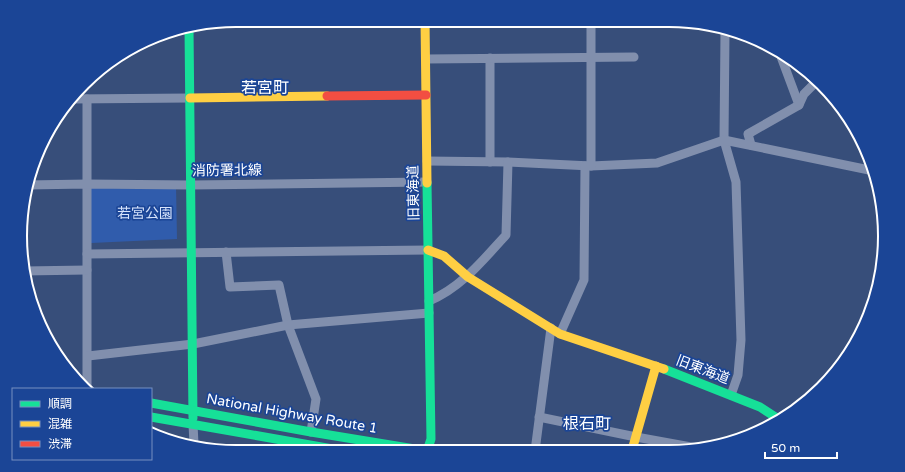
<svg xmlns="http://www.w3.org/2000/svg" width="905" height="472" font-family="'Varela Round','Noto Sans JP',sans-serif">
  <style>
    .green { fill: #305cac }
    .lines { fill: none; stroke-linecap: round; stroke-linejoin: round }
    .street { stroke: #818fad; stroke-width: 9 }
    .fast { stroke: #16e098; stroke-width: 9 }
    .slow { stroke: #ffcf43; stroke-width: 9 }
    .jam { stroke: #f24e42; stroke-width: 9 }
    .labels { text-anchor: middle; stroke-width: 3.5; stroke-linejoin: round; paint-order: stroke }
    .street-label { font-size: 14px; fill: #fff; stroke: #1b4596 }
    .park-label { font-size: 14px; fill: #d6e3fb; stroke: #1b4596 }
    .quarter-label { font-size: 16px; fill: #fff; stroke: #1b4596 }
    .rim { fill: none; stroke: #fff; stroke-width: 2 }
  </style>
  <rect width="100%" height="100%" fill="#374e7a"/>
  <polygon class="green" points="176,185 177,239 91,243 90,188"/>
  <g class="lines">
    <g class="street">
      <polyline points="725,32 724,140 736,182 741,340 738,375 731,395"/>
      <polyline points="780,54 799,105"/>
      <polyline points="490,58 490,162"/>
      <polyline points="426,59 634,57"/>
      <polyline points="72,99 190,98"/>
      <polyline points="87,99 87,389"/>
      <polyline points="751,145 748,134 799,105 804,94 816,82"/>
      <polyline points="427,161 508,162 591,166 657,163 724,140 874,171"/>
      <polyline points="591,166 591,20"/>
      <polyline points="27,185 87,184 191,185 427,182"/>
      <polyline points="226,252 230,287 279,285 288,325 316,399 311,432"/>
      <polyline points="87,254 428,250"/>
      <polyline points="24,271 87,270"/>
      <path d="M 429,301 C 461,288 483,260 506,235 L 508,162"/>
      <polyline points="560,334 584,280 585,166"/>
      <polyline points="88,356 193,344 288,325 429,313"/>
      <polyline points="539,417 636,437 702,449"/>
      <polyline points="193,424 194,444"/>
      <polyline points="535,451 551,328"/>
    </g>
    <g class="fast">
      <polyline points="189,28 193,418"/>
      <polyline points="664,369 760,407 780,420"/>
      <polyline points="151,403 311,432 427,451"/>
      <polyline points="151,417 344,451"/>
      <polyline points="427,451 431,439 427,183"/>
    </g>
    <g class="slow">
      <polyline points="425,20 427,183"/>
      <polyline points="190,98 327,96"/>
      <polyline points="428,250 444,256 468,277 560,334 664,369"/>
      <polyline points="632,450 656,366"/>
    </g>
    <polyline class="jam" points="327,96 426,95"/>
  </g>
  <g class="labels">
    <g class="street-label">
      <text transform="translate(227 170) rotate(-1)" y="5">消防署北線</text>
      <text transform="translate(413 193) rotate(-91)" y="5">旧東海道</text>
      <text transform="translate(703 369) rotate(21)" y="5">旧東海道</text>
      <text transform="translate(292 413) rotate(10)" y="5">National Highway Route 1</text>
    </g>
    <g class="park-label">
      <text x="145" y="218">若宮公園</text>
    </g>
    <g class="quarter-label">
      <text x="265" y="93">若宮町</text>
      <text x="587" y="429">根石町</text>
    </g>
  </g>
  <path d="M0 0H905V472H0ZM236 27H669A209 209 0 0 1 878 236V236A209 209 0 0 1 669 445H236A209 209 0 0 1 27 236V236A209 209 0 0 1 236 27Z" fill="#1b4596" fill-rule="evenodd"/>
  <path class="rim" d="M236 27H669A209 209 0 0 1 878 236V236A209 209 0 0 1 669 445H236A209 209 0 0 1 27 236V236A209 209 0 0 1 236 27Z"/>
  <rect x="12" y="388" width="140" height="72" fill="#1b4596" stroke="#768fc0"/>
  <rect x="20" y="401" width="20" height="6" fill="#16e098" stroke="#768fc0"/>
  <text x="48" y="408" font-size="12" fill="#ffffff">順調</text>
  <rect x="20" y="421" width="20" height="6" fill="#ffcf43" stroke="#768fc0"/>
  <text x="48" y="428" font-size="12" fill="#ffffff">混雑</text>
  <rect x="20" y="441" width="20" height="6" fill="#f24e42" stroke="#768fc0"/>
  <text x="48" y="448" font-size="12" fill="#ffffff">渋滞</text>
  <path d="M765 452v6h72v-6" fill="none" stroke="#ffffff" stroke-width="2"/>
  <text x="771" y="452" font-size="12" fill="#ffffff" stroke="#1b4596" stroke-width="3" paint-order="stroke">50 m</text>
</svg>
